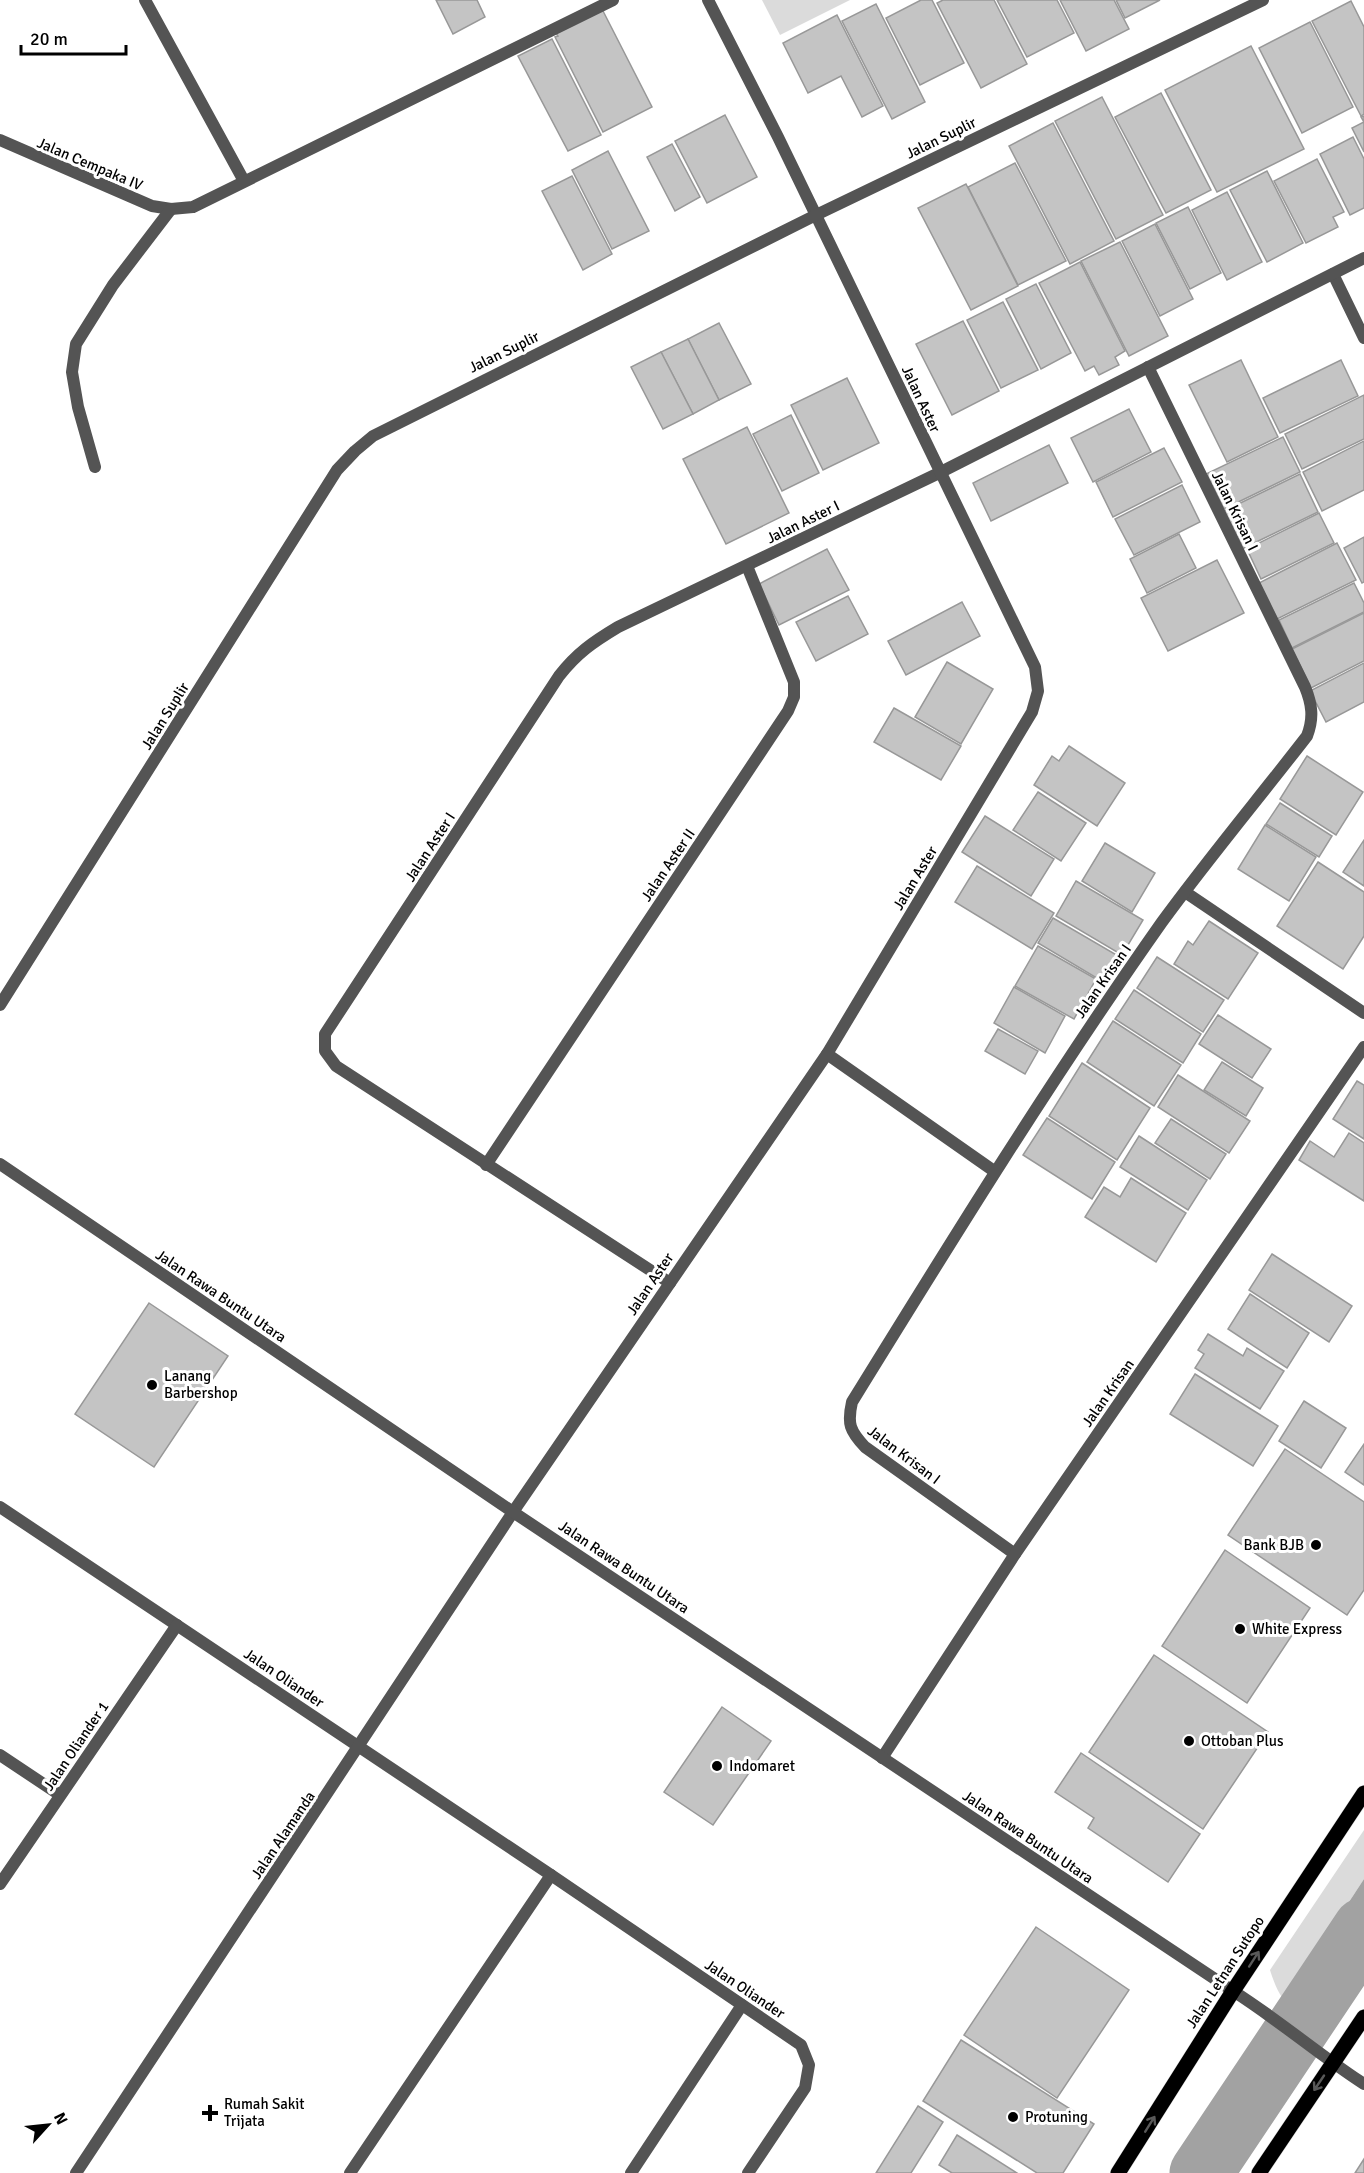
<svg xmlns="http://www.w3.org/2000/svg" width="1364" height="2173" font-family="Signika,sans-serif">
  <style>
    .green { fill: #dbdbdb }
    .water { fill: #a2a2a2 }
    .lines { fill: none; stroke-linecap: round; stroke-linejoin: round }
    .river { stroke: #a2a2a2; stroke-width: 63 }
    .building { fill: #c4c4c4; stroke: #989898; stroke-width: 1.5 }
    .primary-casing { stroke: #dbdbdb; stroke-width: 16 }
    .minor { stroke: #545454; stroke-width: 12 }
    .tertiary { stroke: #545454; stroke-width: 12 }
    .primary { stroke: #000; stroke-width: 15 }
    .oneway { stroke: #595959 }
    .poi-dot { fill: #000; stroke: #fff; stroke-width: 2 }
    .labels { text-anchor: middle; stroke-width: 6; stroke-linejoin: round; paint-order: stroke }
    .street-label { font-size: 15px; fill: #000; stroke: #fff }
    .poi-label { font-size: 15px; fill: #000; stroke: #fff; text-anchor: start }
  </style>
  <rect width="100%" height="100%" fill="#fff"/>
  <g class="green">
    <polygon points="762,0 850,0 780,35"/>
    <path d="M 1364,1830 L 1364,1879 L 1296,1983 L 1325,2005 L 1364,1947 L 1364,1982 L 1337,2022 L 1315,2026 C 1289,2008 1280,2002 1270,1970 Z"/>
  </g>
  <polygon class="water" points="1364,1879 1364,1947 1325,2005 1296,1983"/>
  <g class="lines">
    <polyline class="river" points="1201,2173 1364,1929"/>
  </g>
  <g class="building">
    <polygon points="436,0 477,0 485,17 453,34"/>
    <polygon points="921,0 932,0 964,63 920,85 886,18"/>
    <polygon points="943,0 994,0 1027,64 981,88 937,3"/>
    <polygon points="997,0 1057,0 1074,33 1027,57"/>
    <polygon points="1060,0 1114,0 1129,29 1086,51"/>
    <polygon points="1116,0 1160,0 1125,18"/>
    <polygon points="1351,1 1364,27 1364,114 1361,116 1312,21"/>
    <polygon points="876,4 925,102 892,119 842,21"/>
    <polygon points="602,9 652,107 603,132 555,37 558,36 556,33"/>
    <polygon points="837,15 883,106 862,117 841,76 808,93 783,43"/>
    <polygon points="1310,22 1353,107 1302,133 1259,48"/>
    <polygon points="552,39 601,135 568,151 518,56"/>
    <polygon points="1251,46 1304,149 1217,192 1165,90"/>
    <polygon points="1161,93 1211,190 1166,213 1115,117"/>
    <polygon points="1102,97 1163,215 1116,239 1055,121"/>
    <polygon points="725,115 757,177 707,203 675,141"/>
    <polygon points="1364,116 1364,152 1352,128 1364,122 1361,117"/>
    <polygon points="1053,123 1114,241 1070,264 1009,146"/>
    <polygon points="1353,137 1364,159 1364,208 1350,215 1320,154"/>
    <polygon points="672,144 700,197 675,211 647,157"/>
    <polygon points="608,151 649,231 612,249 572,170"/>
    <polygon points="1317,159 1344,212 1333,217 1338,227 1306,243 1274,181"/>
    <polygon points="1015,163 1066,261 1018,285 968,187"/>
    <polygon points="1267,171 1303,243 1267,262 1230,190"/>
    <polygon points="572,176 612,254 583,270 542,191"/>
    <polygon points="966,184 1018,286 971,310 918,208"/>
    <polygon points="1227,192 1262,262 1227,280 1192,210"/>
    <polygon points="1188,207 1221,273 1190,289 1156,223"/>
    <polygon points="1155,224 1193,299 1160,316 1122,241"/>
    <polygon points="1120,242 1168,336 1129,356 1081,261"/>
    <polygon points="1080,262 1125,351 1115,357 1119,365 1099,375 1094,366 1085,371 1039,283"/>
    <polygon points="1036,284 1071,353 1041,369 1006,299"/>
    <polygon points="1003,302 1038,370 1001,388 967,320"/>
    <polygon points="963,321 999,391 952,415 916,344"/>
    <polygon points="719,323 751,384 719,400 688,339"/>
    <polygon points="688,339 719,400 693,414 661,352"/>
    <polygon points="661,352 693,414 663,429 631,367"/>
    <polygon points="1241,360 1278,437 1227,462 1189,385"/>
    <polygon points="1341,360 1358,396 1280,433 1263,398"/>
    <polygon points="847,378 879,443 823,470 791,405"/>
    <polygon points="1364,395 1364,439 1302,469 1285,434"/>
    <polygon points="1129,409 1151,452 1093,482 1071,438"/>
    <polygon points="791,415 819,473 782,491 753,434"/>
    <polygon points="747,427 789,513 726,544 683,459"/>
    <polygon points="1283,437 1300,472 1224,509 1206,474"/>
    <polygon points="1364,441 1364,490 1322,511 1303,472"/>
    <polygon points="1049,445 1068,483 991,521 973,483"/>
    <polygon points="1164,448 1182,482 1113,517 1096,482"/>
    <polygon points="1300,474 1318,512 1242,549 1224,511"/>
    <polygon points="1182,485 1200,522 1134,555 1115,519"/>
    <polygon points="1319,513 1334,543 1261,579 1247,549"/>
    <polygon points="1179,534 1196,568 1147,593 1130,559"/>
    <polygon points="1364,537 1364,582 1362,583 1344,548"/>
    <polygon points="1337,543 1356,580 1277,619 1259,583"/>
    <polygon points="827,549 849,590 779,625 759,584"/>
    <polygon points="1217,560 1244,613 1168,651 1141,598"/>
    <polygon points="1354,583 1364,603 1364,612 1292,648 1279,620"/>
    <polygon points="848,596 868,634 816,661 796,622"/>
    <polygon points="962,602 980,636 906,675 888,641"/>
    <polygon points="1364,613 1364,661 1311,688 1292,649"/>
    <polygon points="947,662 993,689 961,744 915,717"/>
    <polygon points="1364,663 1364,702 1326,722 1310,691"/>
    <polygon points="894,708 961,746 941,780 874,742"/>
    <polygon points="1069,746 1125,783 1097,826 1034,785 1052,756 1059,761"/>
    <polygon points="1307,756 1363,792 1336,835 1280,799"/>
    <polygon points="1038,792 1086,823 1061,861 1013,830"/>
    <polygon points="1280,803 1332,836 1319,857 1266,824"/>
    <polygon points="985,816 1054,859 1031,896 962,852"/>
    <polygon points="1265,825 1316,857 1289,901 1238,869"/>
    <polygon points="1364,840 1364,886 1343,872"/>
    <polygon points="1105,843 1155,873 1132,912 1082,881"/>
    <polygon points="1318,862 1364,892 1364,936 1343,969 1277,926"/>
    <polygon points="977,866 1054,913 1032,949 955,902"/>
    <polygon points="1076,881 1143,920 1122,955 1056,916"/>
    <polygon points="1053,918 1120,957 1105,983 1038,943"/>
    <polygon points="1209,921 1258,953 1228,999 1174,964 1188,941 1193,945"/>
    <polygon points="1038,946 1096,979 1074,1019 1015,986"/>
    <polygon points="1157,957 1224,1000 1203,1032 1137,988"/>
    <polygon points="1014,987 1065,1016 1045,1053 994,1023"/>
    <polygon points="1134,990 1201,1034 1183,1063 1115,1019"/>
    <polygon points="1218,1015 1271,1049 1252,1078 1199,1044"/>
    <polygon points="1113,1021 1181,1065 1154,1106 1087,1062"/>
    <polygon points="998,1029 1038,1051 1025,1074 985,1051"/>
    <polygon points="1222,1062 1263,1088 1246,1116 1204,1090"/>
    <polygon points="1082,1063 1150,1108 1117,1160 1049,1116"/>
    <polygon points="1178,1075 1250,1121 1229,1153 1158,1107"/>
    <polygon points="1357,1081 1364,1085 1364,1139 1333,1119"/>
    <polygon points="1047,1118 1115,1162 1092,1199 1023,1155"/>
    <polygon points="1171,1119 1226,1154 1210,1179 1155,1143"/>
    <polygon points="1349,1133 1364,1143 1364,1201 1299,1160 1310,1141 1334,1157"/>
    <polygon points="1139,1136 1207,1180 1188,1210 1120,1167"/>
    <polygon points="1131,1178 1186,1213 1156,1262 1085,1217 1104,1187 1120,1197"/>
    <polygon points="1272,1254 1352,1306 1329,1342 1249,1290"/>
    <polygon points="1250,1294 1309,1333 1287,1368 1228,1329"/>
    <polygon points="149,1303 228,1356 154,1467 75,1414"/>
    <polygon points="1208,1334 1243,1356 1247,1348 1284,1371 1260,1409 1195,1368 1204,1354 1198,1350"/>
    <polygon points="1195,1374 1278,1426 1253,1466 1170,1414"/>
    <polygon points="1304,1401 1346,1428 1321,1468 1279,1441"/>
    <polygon points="1364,1444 1364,1485 1345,1472"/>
    <polygon points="1285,1449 1364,1502 1364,1590 1347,1615 1228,1535"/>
    <polygon points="1225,1550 1310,1608 1247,1703 1162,1646"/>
    <polygon points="1154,1655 1268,1732 1203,1829 1089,1752"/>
    <polygon points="722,1707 771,1741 713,1825 664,1792"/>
    <polygon points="1081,1753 1200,1834 1168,1882 1088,1828 1094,1818 1055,1792"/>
    <polygon points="1036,1927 1129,1990 1057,2098 964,2035"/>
    <polygon points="961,2040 1094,2124 1063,2173 1037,2173 923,2101"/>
    <polygon points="918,2106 943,2122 911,2173 876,2173"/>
    <polygon points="957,2135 1017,2173 952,2173 939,2165"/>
    <polygon points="1364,2159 1364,2173 1355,2173"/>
  </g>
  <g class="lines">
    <g class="primary-casing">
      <g id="primary">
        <polyline points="1118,2173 1233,1991 1364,1793"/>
        <polyline points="1259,2173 1364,2017"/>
      </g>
    </g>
    <g class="minor">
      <polyline points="145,0 244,181"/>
      <polyline points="0,140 152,206 171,209 193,207 613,0"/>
      <polyline points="1333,274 1364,338"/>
      <polyline points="95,467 78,407 72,372 76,344 113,285 171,209"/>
      <polyline points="1185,892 1364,1013"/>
      <polyline points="827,1054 994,1171"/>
      <polyline points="486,1165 788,711 794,697 794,682 747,566"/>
      <path d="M 670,1283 L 336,1066 L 325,1051 L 325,1034 L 559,676 C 577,653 593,642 618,627 L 939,473 L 1364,258"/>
      <polyline points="0,1507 551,1875 801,2045 809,2065 805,2088 748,2173"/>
      <path d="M 1015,1554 L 865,1447 C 850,1431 847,1424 852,1402 C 952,1240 1052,1078 1162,922 C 1208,859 1259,798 1307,736 C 1314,718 1312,704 1305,687 L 1148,367"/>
      <polyline points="0,1755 60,1795"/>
      <polyline points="882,1758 1015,1554 1364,1047"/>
      <polyline points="0,1884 177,1625"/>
      <path d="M 1233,1991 C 1279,2020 1319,2055 1364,2084"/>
      <polyline points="76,2173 513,1512 827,1054 1032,712 1038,691 1035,667 778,137 708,0"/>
      <polyline points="350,2173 551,1875"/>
      <polyline points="631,2173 742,2005"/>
    </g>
    <g class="tertiary">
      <polyline points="0,1005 337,470 355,451 373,436 816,215 1263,0"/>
      <polyline points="0,1164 513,1512 1233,1991"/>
    </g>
    <use href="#primary" class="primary"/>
  </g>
  <defs><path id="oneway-shaft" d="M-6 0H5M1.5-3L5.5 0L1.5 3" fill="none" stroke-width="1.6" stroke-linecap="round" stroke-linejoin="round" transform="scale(1.5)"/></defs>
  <g class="oneway">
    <use href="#oneway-shaft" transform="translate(1254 1959) rotate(-57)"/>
    <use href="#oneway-shaft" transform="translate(1319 2083) rotate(124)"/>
    <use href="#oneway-shaft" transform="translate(1150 2124) rotate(-58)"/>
  </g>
  <g class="poi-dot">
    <circle cx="152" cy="1385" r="6"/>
    <circle cx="1316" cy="1545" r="6"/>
    <circle cx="1240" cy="1629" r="6"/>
    <circle cx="1189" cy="1741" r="6"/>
    <circle cx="717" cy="1766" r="6"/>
    <path d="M207 2104h6v6h6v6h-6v6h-6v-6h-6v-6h6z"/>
    <circle cx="1013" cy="2117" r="6"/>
  </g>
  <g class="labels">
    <g class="street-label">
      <text transform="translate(941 138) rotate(-26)" y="5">Jalan Suplir</text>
      <text transform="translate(90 164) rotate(23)" y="5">Jalan Cempaka IV</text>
      <text transform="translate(504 352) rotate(-26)" y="5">Jalan Suplir</text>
      <text transform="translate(921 399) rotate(65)" y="5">Jalan Aster</text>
      <text transform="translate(1235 511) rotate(64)" y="5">Jalan Krisan I</text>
      <text transform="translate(803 522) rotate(-26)" y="5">Jalan Aster I</text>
      <text transform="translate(165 716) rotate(-58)" y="5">Jalan Suplir</text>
      <text transform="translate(430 847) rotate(-57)" y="5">Jalan Aster I</text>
      <text transform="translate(668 865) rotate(-56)" y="5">Jalan Aster II</text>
      <text transform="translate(915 878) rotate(-59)" y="5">Jalan Aster</text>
      <text transform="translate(1103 981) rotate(-55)" y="5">Jalan Krisan I</text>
      <text transform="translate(650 1284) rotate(-56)" y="5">Jalan Aster</text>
      <text transform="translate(221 1296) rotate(34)" y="5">Jalan Rawa Buntu Utara</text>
      <text transform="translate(1108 1393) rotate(-55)" y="5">Jalan Krisan</text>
      <text transform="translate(904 1455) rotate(37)" y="5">Jalan Krisan I</text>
      <text transform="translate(624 1567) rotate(34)" y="5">Jalan Rawa Buntu Utara</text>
      <text transform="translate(284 1678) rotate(34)" y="5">Jalan Oliander</text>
      <text transform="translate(76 1746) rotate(-56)" y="5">Jalan Oliander 1</text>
      <text transform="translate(283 1835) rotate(-56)" y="5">Jalan Alamanda</text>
      <text transform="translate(1028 1837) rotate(34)" y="5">Jalan Rawa Buntu Utara</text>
      <text transform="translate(1225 1972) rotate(-57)" y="5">Jalan Letnan Sutopo</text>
      <text transform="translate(745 1989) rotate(34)" y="5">Jalan Oliander</text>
    </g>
    <g class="poi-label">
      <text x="164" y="1381">Lanang<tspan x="164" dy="17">Barbershop</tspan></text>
      <text x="1304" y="1550" text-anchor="end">Bank BJB</text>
      <text x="1252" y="1634">White Express</text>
      <text x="1201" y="1746">Ottoban Plus</text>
      <text x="729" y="1771">Indomaret</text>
      <text x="224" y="2109">Rumah Sakit<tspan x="224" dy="17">Trijata</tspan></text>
      <text x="1025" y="2122">Protuning</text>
    </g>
  </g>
  <g transform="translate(48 2125) rotate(63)" stroke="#ffffff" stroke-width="4.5" paint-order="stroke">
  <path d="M0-4.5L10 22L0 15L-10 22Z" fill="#000000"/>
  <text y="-9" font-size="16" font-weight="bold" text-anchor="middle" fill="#000000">N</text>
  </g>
  <path d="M21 45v9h105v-9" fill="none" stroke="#000000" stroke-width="3"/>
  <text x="30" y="45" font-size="18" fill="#000000" stroke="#ffffff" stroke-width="4.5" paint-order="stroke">20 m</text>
</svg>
